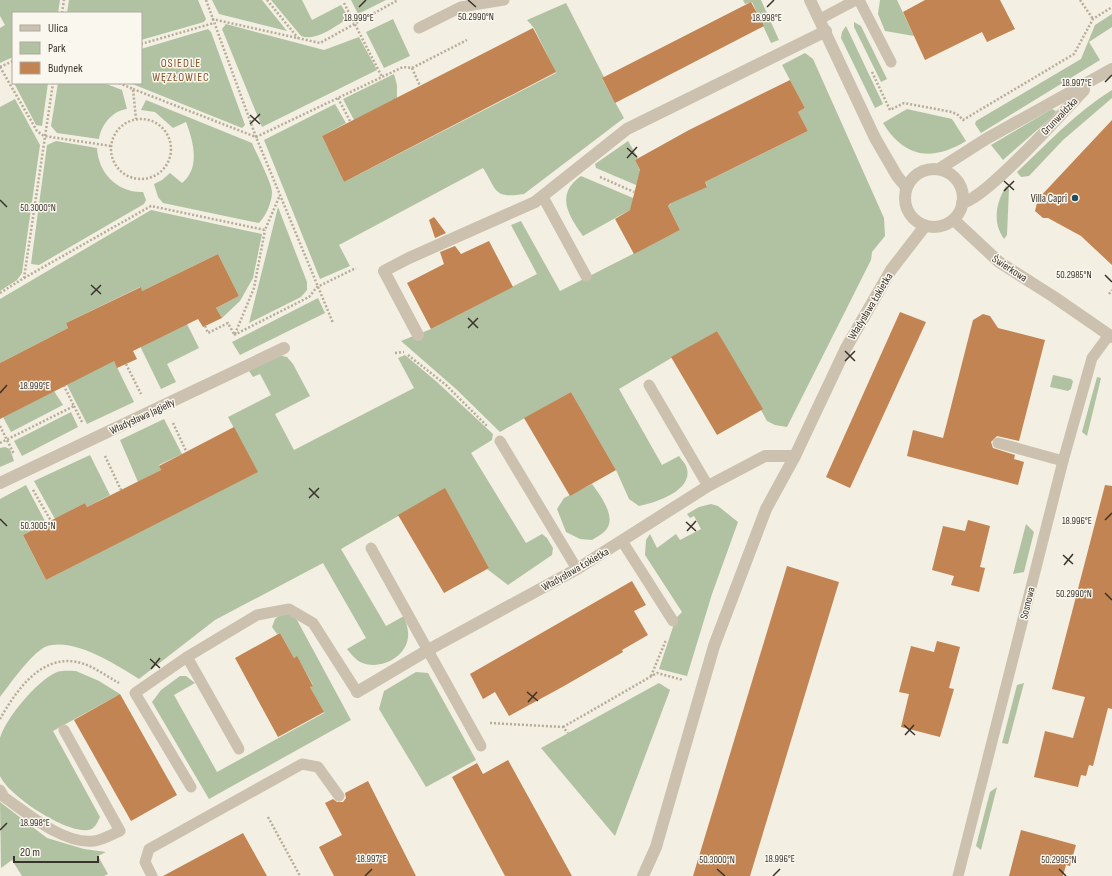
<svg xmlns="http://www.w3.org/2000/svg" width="1112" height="876" font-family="'Sofia Sans Condensed',sans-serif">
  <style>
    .green { fill: #b1c2a2 }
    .building { fill: #c18452 }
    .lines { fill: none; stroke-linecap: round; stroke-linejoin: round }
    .path { stroke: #b7ac98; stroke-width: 2.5; stroke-dasharray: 2 2; stroke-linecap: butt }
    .lane { stroke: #cbc1ae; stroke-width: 11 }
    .street { stroke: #cbc1ae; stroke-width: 12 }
    .ticks { fill: none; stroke: #3a332c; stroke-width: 1.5 }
    .poi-dot { fill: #224b5b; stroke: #faf7ef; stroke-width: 1.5 }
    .labels { text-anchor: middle; stroke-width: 3; stroke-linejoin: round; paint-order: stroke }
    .street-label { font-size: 11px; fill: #3a332c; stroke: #faf7ef }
    .poi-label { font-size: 11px; fill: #3a332c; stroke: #faf7ef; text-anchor: end }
    .neighbourhood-label { font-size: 12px; letter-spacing: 1px; fill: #865228; stroke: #faf7ef }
    .ticks-label { font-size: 10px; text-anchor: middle; fill: #3a332c; stroke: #faf7ef; stroke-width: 3; stroke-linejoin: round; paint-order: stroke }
  </style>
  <rect width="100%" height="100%" fill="#f3efe2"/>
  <g class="green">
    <polygon points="0,0 60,0 58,13 13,13 13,57 0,63 0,28 5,25 0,16"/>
    <polygon points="69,0 198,0 206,19 204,22 141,40 141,13 67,13"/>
    <polygon points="212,0 262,0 287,31 219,14"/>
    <path d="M 271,0 L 302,0 L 312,20 L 341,5 L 349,18 C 335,26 316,42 301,36 Z"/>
    <polygon points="351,0 386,0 358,14"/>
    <polygon points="743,0 761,0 779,40 771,43 752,2 745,4"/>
    <polygon points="880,0 897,0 914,36 885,31 878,14"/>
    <path d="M 566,3 L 604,77 L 602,79 L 624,118 L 524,194 C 493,199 497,190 483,168 L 339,245 L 350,266 L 320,279 L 264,140 L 335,104 L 346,123 L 322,136 L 344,182 L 556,73 L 534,28 L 527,20 Z"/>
    <polygon points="1112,14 1112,27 1089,42 1100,60 981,133 975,124 976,121 1081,59 1095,25"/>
    <polygon points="393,19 410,56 384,68 366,32"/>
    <polygon points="854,22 861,26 887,79 881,82 854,27"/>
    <polygon points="226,24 324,50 359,37 377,70 262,127 222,29"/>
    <polygon points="846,26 883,104 875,108 841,38 842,32"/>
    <polygon points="208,29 211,32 245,125 242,128 130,83 141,83 141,49"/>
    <path d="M 805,53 L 813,59 L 884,218 L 885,236 L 872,252 L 871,260 L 787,427 L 775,425 L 767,421 L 717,331 L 619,389 L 662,465 L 679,456 C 681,459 685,463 686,466 C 696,490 655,503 639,506 L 629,499 L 616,470 L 571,392 L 500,432 L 456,389 L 401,341 L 431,329 L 537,274 L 511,225 L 521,221 L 560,291 L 680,230 L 668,206 L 671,204 L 669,199 L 707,186 L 705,182 L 808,131 L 798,112 L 805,108 L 782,65 Z"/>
    <polygon points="394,74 397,85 397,98 354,120 343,99"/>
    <polygon points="14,83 48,83 42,126 36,125"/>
    <path d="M 58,83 L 104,83 L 122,90 L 127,109 C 112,111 101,125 99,139 L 57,133 L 51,126 Z"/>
    <path d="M 1112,90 L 1112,98 L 1063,140 L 1029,176 L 1021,177 L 1017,172 C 1047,144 1076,112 1112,90 Z"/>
    <polygon points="15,99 40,145 22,273 17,280 0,291 0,107"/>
    <path d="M 146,100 L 252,143 C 256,153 272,183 272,192 C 272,202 266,216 259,223 L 163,203 L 158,197 L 154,184 L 162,180 L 170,173 L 182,183 C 201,168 193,140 186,122 L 173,128 L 155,112 L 141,110 Z"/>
    <path d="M 907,109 L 952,119 L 966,141 C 933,161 905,159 883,123 Z"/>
    <polygon points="1052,109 1056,111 1053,116 1003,160 991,145"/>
    <path d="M 56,141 L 97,148 C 98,173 118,193 143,192 L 146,200 L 144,204 L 39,265 L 31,264 L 47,145 Z"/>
    <polygon points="628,141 638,158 635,160 645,181 642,186 636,185 596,168 595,164"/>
    <path d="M 581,176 L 633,198 L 637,206 L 583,236 C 568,215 555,194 581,176 Z"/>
    <path d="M 1006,186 L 1009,189 L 1007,235 L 1004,239 C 992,222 996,203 1006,186 Z"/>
    <polygon points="278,207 307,282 307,290 301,297 249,323"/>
    <polygon points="151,210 262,234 253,278 240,301 222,318 216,308 239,296 218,254 142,291 140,287 66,323 68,328 0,363 0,299"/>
    <polygon points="318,298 325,313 240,355 232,342"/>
    <polygon points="187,324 199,348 167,364 176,382 161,389 139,344"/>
    <path d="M 278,355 L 287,357 L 293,364 L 310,396 L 275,414 L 294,450 L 414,388 L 398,358 L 405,355 L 437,382 L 493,434 L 492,440 L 471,453 L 526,543 L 542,534 L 547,538 L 553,548 L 552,555 L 508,585 L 487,569 L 489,568 L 445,489 L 341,549 L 386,626 L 404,616 C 406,622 409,631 408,637 C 406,658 379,671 360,662 C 355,659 350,653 347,649 L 366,638 L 323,563 L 215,620 L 139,679 C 116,665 73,636 45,647 C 31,654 10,684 0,697 L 0,499 L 26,485 L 46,523 L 23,535 L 46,580 L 257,471 L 228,417 L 271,395 L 260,374 L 253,377 L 249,371 Z"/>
    <polygon points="112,357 134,402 87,424 67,385"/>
    <polygon points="1053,375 1071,379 1073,381 1071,389 1068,391 1050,387"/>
    <polygon points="1097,377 1101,378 1087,436 1082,432"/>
    <polygon points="54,391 63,405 11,432 3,417"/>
    <polygon points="71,412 78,427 22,456 14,441"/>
    <polygon points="164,419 182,454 159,465 161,470 138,482 120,440"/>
    <polygon points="5,447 10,449 14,461 0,467 0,448"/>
    <polygon points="90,455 110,495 87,507 85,503 55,519 34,481"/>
    <path d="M 592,484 C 600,495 618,518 605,531 C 601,535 596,537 592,540 L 580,539 L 566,532 L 557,509 L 564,498 Z"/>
    <polygon points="711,504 718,506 738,522 712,594 687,676 659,669 676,618 682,612 645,555 646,540 650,534 657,548 676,534 680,540 701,529 694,516 690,518 687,514 699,507"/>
    <polygon points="1026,524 1034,532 1024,572 1013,574"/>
    <polygon points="282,613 290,614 297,620 351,720 209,799 152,702 161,690 180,676 186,676 195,683 174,695 217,772 324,713 310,687 313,685 297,657 294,658 280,633 277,634 272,627 275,619"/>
    <path d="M 76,671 L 99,681 L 120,694 L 53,731 L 100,817 C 97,823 95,829 88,830 C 65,833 9,796 0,776 C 0,764 0,749 0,738 C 6,718 36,682 55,673 C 60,670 70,671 76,671 Z"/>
    <polygon points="416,672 428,673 476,760 426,787 379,709 384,691"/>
    <polygon points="659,683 670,690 615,836 541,748"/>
    <polygon points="1024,683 1008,744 1002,743 1017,685"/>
    <polygon points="997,787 981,850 976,846 990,792"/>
    <polygon points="0,802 47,838 84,849 106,852 98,856 108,874 104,876 22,876 12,860 1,868"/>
  </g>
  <g class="building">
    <polygon points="925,0 1000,0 1015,29 987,42 982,32 925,60 903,12"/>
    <polygon points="751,2 764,26 615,103 602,78"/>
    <polygon points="533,28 556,72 344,182 322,136"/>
    <polygon points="790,80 805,108 798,112 808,131 705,182 707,187 671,203 668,206 680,230 634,254 615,219 630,210 640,170 635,160 689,130"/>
    <polygon points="1112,120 1112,265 1081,236 1048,218 1043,218 1035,211 1038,199"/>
    <polygon points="434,217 446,233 435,238 429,220"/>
    <polygon points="489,241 513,287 431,329 407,283 444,264 440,252 455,246 461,254"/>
    <polygon points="218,254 239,296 216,308 222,318 203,327 198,319 133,351 137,359 117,368 114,361 0,419 0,363 68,328 66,323 141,287 142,291"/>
    <polygon points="900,312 926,322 850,488 826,477"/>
    <polygon points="983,314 990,316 998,328 1045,340 1019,441 997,436 991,442 993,448 1015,455 1014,459 1024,462 1018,485 907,456 913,430 943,438 973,320"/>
    <polygon points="717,331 763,409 717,435 671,357"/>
    <polygon points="571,392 616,470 570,496 524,418"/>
    <polygon points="234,427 258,472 46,580 23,535 85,503 87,507 161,470 159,466"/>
    <polygon points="1105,485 1112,486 1112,709 1108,708 1093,766 1089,765 1086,776 1081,775 1078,787 1034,777 1045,731 1073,738 1085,697 1052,689"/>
    <polygon points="445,488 489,568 444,593 398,515"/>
    <polygon points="968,520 990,526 980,567 985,568 979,592 951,585 954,576 932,570 943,526 965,531"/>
    <polygon points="787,566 839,582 750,876 693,876"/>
    <polygon points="632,581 646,605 634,611 648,635 622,650 623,652 564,686 509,716 495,692 483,699 470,674"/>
    <polygon points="280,633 294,658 297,656 313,686 310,687 324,712 278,737 235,658"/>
    <polygon points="937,641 960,647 949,688 954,689 940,737 901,727 909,694 899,692 911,646 934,652"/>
    <polygon points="120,694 177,795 131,821 74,720"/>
    <polygon points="508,760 572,876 505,876 452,777 477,763 483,774"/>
    <polygon points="368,781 416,876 334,876 319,847 342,835 325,803 333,799 337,802 343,802 346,798 345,793"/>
    <polygon points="1021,830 1076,845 1070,866 1066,865 1063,876 1009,876"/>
    <polygon points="243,833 267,876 163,876"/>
  </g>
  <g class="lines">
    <g class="path">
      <polyline points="206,0 256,137 333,323"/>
      <polyline points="267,0 298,38"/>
      <polyline points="1080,0 1093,19"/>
      <polyline points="344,3 382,77"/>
      <polyline points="62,13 64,0"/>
      <polyline points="212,19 320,43 398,0"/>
      <polyline points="141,44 214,23"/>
      <polyline points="0,67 37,131 44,136 111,146"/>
      <polyline points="0,67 13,61"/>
      <polyline points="412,68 420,86"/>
      <polyline points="872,72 890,110 904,103 952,112 958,115 963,120 1074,54 1093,19 1112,7"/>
      <polyline points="119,83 133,89 136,119"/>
      <polyline points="133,89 256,137 403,67 412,68 467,40"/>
      <polyline points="338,98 350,121"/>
      <circle cx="141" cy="149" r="30"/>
      <polyline points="600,177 634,192"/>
      <polyline points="24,278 151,206 265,230 280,195"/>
      <polyline points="0,293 24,278 53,83"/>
      <polyline points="1109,294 1112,290"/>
      <polyline points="205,326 208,333 228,323 234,334"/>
      <polyline points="235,334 254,288 265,230"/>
      <polyline points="234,335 309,297 317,287 356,268"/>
      <polyline points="395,353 404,352"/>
      <polyline points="408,355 446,385 487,426"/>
      <polyline points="126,364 141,394"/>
      <polyline points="74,406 82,422"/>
      <polyline points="173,423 186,451"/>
      <polyline points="0,426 14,454"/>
      <polyline points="0,443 74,406 64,386"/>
      <polyline points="105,456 121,490"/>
      <polyline points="33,490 51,521"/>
      <polyline points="651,676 666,640"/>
      <path d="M 0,719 C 17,689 44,650 84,664 C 96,668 108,677 119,683"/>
      <polyline points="490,723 563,727 568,733"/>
      <polyline points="563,727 657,673 683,680"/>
      <polyline points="268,817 300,876"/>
    </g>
    <g class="lane">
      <polyline points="859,0 891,62"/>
      <polyline points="820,19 856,0"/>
      <polyline points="419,28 461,7 504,0"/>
      <polyline points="543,197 586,276"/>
      <polyline points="649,385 708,486"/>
      <polyline points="500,441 577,569"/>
      <polyline points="998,443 1063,461"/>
      <polyline points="622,541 673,621"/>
      <polyline points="371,548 481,746"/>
      <polyline points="187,657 239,749"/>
      <polyline points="191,787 135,693 187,657 257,615 289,609 313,623 357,692"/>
      <path d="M 0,790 L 4,797 C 27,813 64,845 94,841 C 103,840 112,834 120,831 L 64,730"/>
      <polyline points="152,876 145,862 149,849 302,764 318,767 339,796"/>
      <polyline points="958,876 1063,461 1092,358 1109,335"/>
    </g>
    <g class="street">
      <polyline points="810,0 875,138 897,176 906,187"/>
      <circle cx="934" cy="198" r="29"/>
      <polyline points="939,169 986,139 1112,69"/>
      <path d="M 962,203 C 986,199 1063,112 1084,90"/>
      <polyline points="954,220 999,262 1054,297 1112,337"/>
      <polyline points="418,335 384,271 409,258 535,202 627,129 826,31"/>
      <polyline points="0,483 284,348"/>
      <polyline points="357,692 428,650 577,569 708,486 765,456 795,456"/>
      <polyline points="643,876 656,847 714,646 766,509 795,456 846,348 891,270 925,226"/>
    </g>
  </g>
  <path class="ticks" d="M 468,0 L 476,7M 359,7 L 366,0M 767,7 L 774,0M 1105,82 L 1112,75M 250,115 L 260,124M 250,124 L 260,114M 627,148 L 637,157M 627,158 L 637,147M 1004,181 L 1014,190M 1004,191 L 1014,181M 0,200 L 7,207M 1105,275 L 1112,282M 91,285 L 101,294M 91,295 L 101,285M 468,318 L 478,328M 468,328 L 478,318M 845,351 L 855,361M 845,361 L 855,351M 0,393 L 7,385M 309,488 L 319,498M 309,498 L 319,488M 0,519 L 7,526M 1105,520 L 1112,513M 686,522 L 696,531M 687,531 L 696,521M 1063,555 L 1073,564M 1064,565 L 1073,554M 1105,593 L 1112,600M 150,659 L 160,668M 151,669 L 160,658M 527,692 L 538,701M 528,702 L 537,692M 904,725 L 915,735M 905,735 L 914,725M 0,830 L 7,823M 717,869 L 725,876M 1059,869 L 1066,876M 365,876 L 372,869M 773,876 L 780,869"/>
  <circle class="poi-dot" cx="1075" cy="198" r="4"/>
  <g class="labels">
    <g class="street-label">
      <text transform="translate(1059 116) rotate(-46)" y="4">Grunwaldzka</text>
      <text transform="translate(1010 268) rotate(33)" y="4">Świerkowa</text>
      <text transform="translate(870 306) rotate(-59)" y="4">Władysława Łokietka</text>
      <text transform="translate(142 416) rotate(-25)" y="4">Władysława Jagiełły</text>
      <text transform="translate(575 569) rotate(-30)" y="4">Władysława Łokietka</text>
      <text transform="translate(1027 603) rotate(-76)" y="4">Sosnowa</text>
    </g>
    <g class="poi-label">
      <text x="1067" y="202">Villa Capri</text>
    </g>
    <g class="neighbourhood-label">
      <text x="181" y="67">OSIEDLE<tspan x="181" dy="14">WĘZŁOWIEC</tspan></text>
    </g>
  </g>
  <g class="ticks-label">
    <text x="476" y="20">50.2990°N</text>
    <text x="359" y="21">18.999°E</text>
    <text x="767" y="21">18.998°E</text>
    <text x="1077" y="86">18.997°E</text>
    <text x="38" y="211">50.3000°N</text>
    <text x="1074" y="278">50.2985°N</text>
    <text x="35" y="389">18.999°E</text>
    <text x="1077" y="524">18.996°E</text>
    <text x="38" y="529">50.3005°N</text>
    <text x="1074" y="597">50.2990°N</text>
    <text x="35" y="826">18.998°E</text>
    <text x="372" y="862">18.997°E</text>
    <text x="780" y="862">18.996°E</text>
    <text x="717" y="863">50.3000°N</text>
    <text x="1059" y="863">50.2995°N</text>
  </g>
  <rect x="12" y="12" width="130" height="72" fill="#faf7ef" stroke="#ada9a1"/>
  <rect x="20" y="25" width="20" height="6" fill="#cbc1ae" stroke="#ada9a1"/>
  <text x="48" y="32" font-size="12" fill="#3a332c">Ulica</text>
  <rect x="20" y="42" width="20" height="12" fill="#b1c2a2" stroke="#ada9a1"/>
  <text x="48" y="52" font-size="12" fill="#3a332c">Park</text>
  <rect x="20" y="62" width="20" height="12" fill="#c18452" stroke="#ada9a1"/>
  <text x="48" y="72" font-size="12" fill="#3a332c">Budynek</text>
  <path d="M14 856v6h84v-6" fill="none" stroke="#3a332c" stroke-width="2"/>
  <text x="20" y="856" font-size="12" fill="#3a332c" stroke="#faf7ef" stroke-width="3" paint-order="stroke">20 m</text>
</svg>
